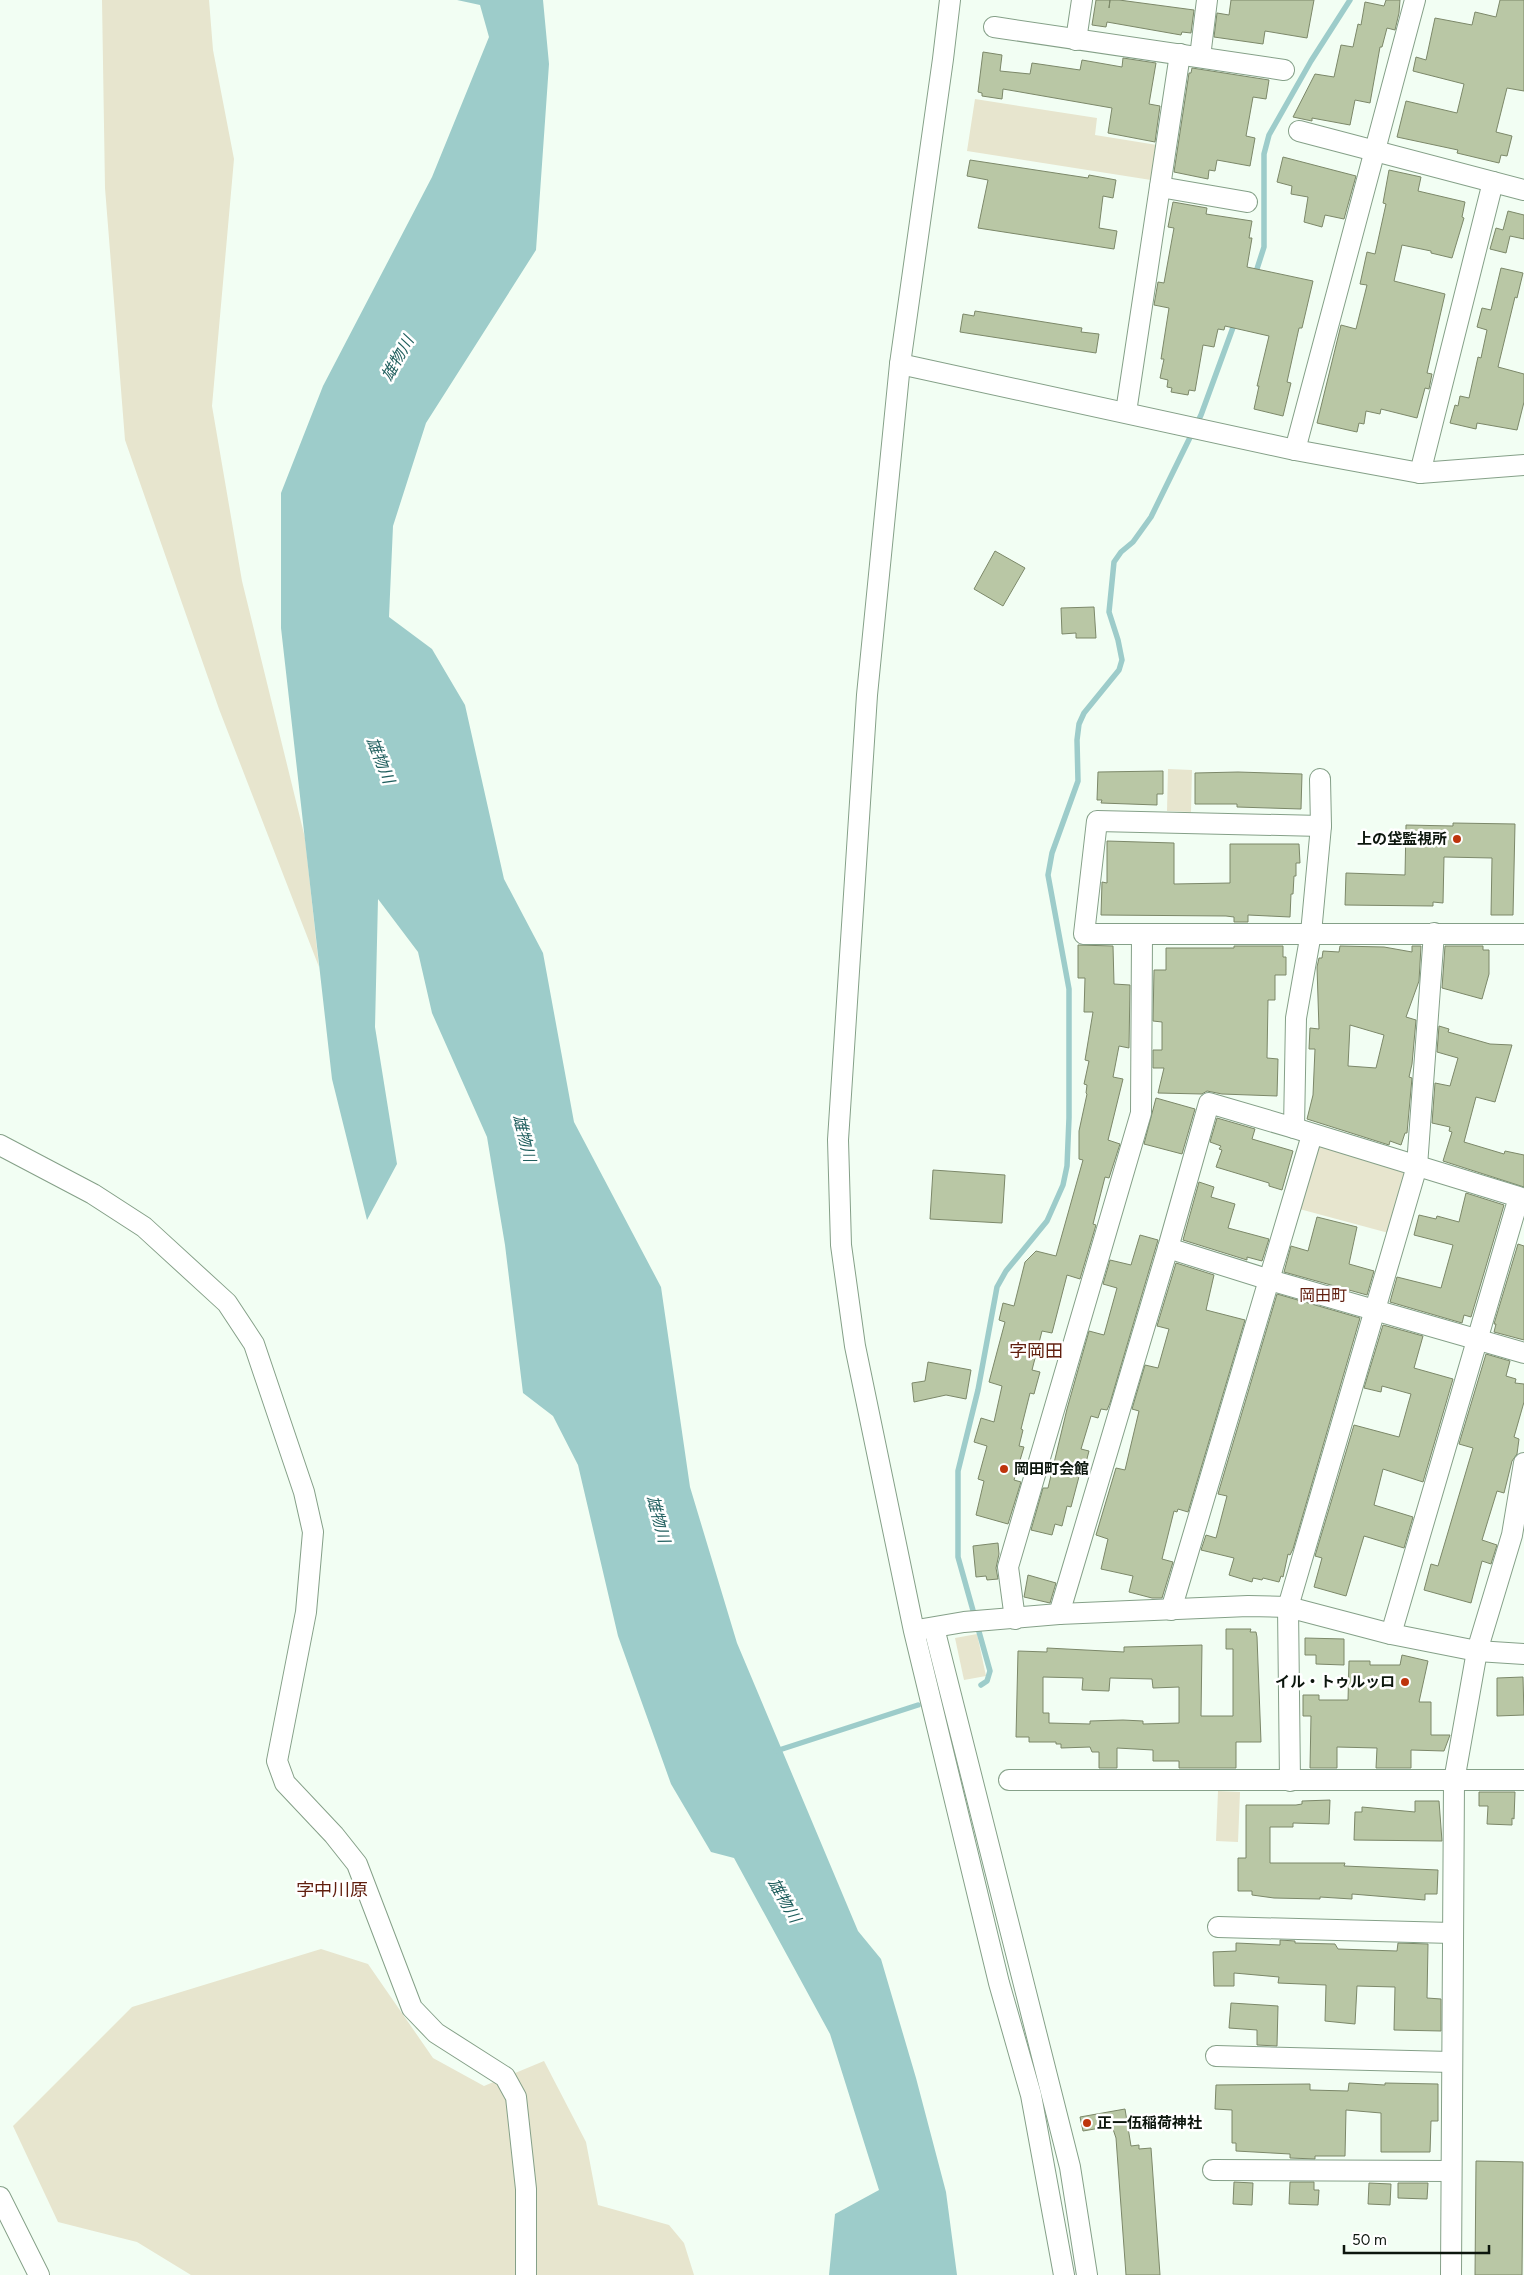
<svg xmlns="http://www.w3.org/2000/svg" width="1524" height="2275" font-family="Figtree,'Noto Sans JP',sans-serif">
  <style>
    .green { fill: #e7e5ce }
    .water { fill: #9dccca }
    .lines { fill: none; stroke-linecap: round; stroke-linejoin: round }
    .stream { stroke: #9dccca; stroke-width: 5.5 }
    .building { fill: #b9c7a5; stroke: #7c8869; fill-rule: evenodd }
    .minor-casing { stroke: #85a088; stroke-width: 22 }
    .minor { stroke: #fff; stroke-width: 20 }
    .poi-dot { fill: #be340c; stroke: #fff; stroke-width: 2 }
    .labels { text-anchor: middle; stroke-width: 5; stroke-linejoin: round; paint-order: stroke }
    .poi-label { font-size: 15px; font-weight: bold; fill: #0c160d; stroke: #fff; text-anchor: end }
    .water-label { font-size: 16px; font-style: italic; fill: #1f5e5d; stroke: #fff }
    .neighbourhood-label { font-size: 16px; fill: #611e0e; stroke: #fff }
    .quarter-label { font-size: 18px; fill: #611e0e; stroke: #fff }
  </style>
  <rect width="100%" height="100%" fill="#f2fef3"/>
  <g class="green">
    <polygon points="102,0 209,0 213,50 234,159 212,406 242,581 305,838 319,967 219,709 125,440 105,188"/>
    <polygon points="975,99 1097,118 1095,135 1157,145 1151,180 967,151"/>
    <polygon points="1168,769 1192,770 1191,812 1167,811"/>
    <polygon points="1312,1135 1417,1166 1396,1235 1292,1207"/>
    <polygon points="977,1634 986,1676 964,1680 955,1638"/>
    <polygon points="1218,1791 1240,1792 1238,1842 1216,1841"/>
    <polygon points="321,1949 368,1964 433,2058 484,2086 544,2061 586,2142 598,2205 669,2225 684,2243 694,2275 191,2275 137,2242 58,2222 13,2126 132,2007"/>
  </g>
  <polygon class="water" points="457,0 543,0 549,64 536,250 426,423 393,526 389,617 432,649 465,705 504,879 543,953 574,1122 661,1287 690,1487 737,1643 858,1931 881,1959 916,2078 946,2192 957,2275 829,2275 835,2214 879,2190 830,2034 734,1858 711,1852 671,1784 618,1636 578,1465 553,1416 523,1393 505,1245 487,1137 432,1013 418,952 378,899 375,1027 397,1164 367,1220 332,1079 281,628 281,493 323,386 432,177 489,37 480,5"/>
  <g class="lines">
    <g class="stream">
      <polyline points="1255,275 1264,247 1264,154 1269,135 1311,61 1350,0"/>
      <polyline points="981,1685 987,1681 990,1671 958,1557 958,1471 978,1390 997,1287 1006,1271 1047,1221 1063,1185 1067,1166 1069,1118 1069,989 1048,875 1052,853 1078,781 1077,740 1079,724 1084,713 1119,670 1122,660 1118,640 1109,612 1114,562 1121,552 1133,542 1151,517 1201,415 1235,322"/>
      <polyline points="776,1751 918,1705"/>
    </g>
  </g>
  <g class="building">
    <polygon points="1096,0 1110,0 1109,8 1110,0 1119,0 1194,10 1191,33 1182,32 1181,35 1107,22 1106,27 1092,25"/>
    <polygon points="1231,0 1314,0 1307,38 1265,31 1263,44 1214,37 1217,13 1229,15"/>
    <polygon points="1386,0 1400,0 1399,13 1395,30 1387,28 1382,47 1380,47 1370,103 1355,100 1350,125 1312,118 1312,121 1293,117 1315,74 1334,77 1341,45 1353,47 1358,24 1361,25 1365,2 1384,6"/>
    <polygon points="1500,0 1524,0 1524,91 1507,88 1496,132 1512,136 1507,156 1501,155 1499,163 1457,153 1458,150 1397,137 1406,101 1457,113 1464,84 1413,71 1416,57 1426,60 1435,18 1472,25 1475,12 1496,17"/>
    <polygon points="983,52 1002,55 1000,71 1030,74 1032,63 1080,70 1082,60 1122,67 1123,58 1156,63 1149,104 1160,106 1155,142 1108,133 1112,108 1003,89 1002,99 982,96 982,93 978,92"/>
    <polygon points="1192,68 1269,80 1266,99 1253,97 1246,136 1255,138 1250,166 1217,160 1215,171 1209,170 1208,179 1174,172 1189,73 1191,73"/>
    <polygon points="1283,157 1356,176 1344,219 1325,215 1322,227 1304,222 1308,197 1291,194 1292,186 1277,182"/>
    <polygon points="970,160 1088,178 1089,175 1116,180 1113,198 1103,196 1099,228 1117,231 1114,249 978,228 988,180 967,176"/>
    <polygon points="1389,170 1421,177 1418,191 1465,202 1462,217 1464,218 1452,258 1431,253 1431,251 1402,245 1394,281 1445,294 1427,373 1432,374 1429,389 1425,388 1417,418 1381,409 1380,414 1366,411 1364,424 1359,423 1357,432 1317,423 1341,325 1356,329 1367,285 1360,284 1367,252 1375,254 1386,204 1383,203"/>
    <polygon points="1173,202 1207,208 1206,214 1252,221 1249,238 1252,238 1247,267 1313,281 1302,328 1299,328 1287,382 1291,383 1283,416 1254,409 1259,386 1257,386 1269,336 1225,326 1224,330 1218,329 1214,347 1203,345 1195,391 1189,390 1188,395 1171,392 1172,388 1167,387 1168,380 1160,378 1164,359 1161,359 1169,308 1154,305 1158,282 1164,283 1174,228 1168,227"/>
    <polygon points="1508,211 1524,215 1524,239 1510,236 1506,253 1490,249 1496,228 1503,230"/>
    <polygon points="1501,268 1523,273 1517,298 1515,297 1498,367 1524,374 1524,402 1517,430 1477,423 1476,429 1450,423 1455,405 1458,406 1460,396 1469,398 1478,357 1481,358 1487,330 1477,327 1482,308 1491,310"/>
    <polygon points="975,311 1082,328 1081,332 1099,334 1096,353 960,332 963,314 974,316"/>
    <polygon points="995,551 1025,568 1003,606 974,589"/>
    <polygon points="1094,607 1096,638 1076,638 1076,633 1062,634 1061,608"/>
    <polygon points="1163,771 1163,794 1157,794 1157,805 1101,803 1102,800 1097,800 1098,772"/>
    <polygon points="1238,772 1302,774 1301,809 1237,807 1237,804 1195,804 1195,773"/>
    <polygon points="1453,823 1515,824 1513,915 1491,915 1492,858 1444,857 1443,903 1433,902 1433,906 1345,905 1346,873 1405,875 1406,825 1453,826"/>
    <polygon points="1107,841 1174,843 1174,884 1230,883 1230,844 1299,844 1300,863 1296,863 1296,876 1294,876 1293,894 1291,894 1290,917 1248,915 1248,922 1234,922 1234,917 1226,916 1101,915 1102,882 1107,883"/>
    <polygon points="1078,945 1113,946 1114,984 1130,985 1129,1048 1119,1046 1113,1077 1123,1079 1108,1140 1120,1144 1109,1178 1105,1177 1093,1224 1096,1225 1080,1279 1067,1275 1052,1333 1042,1331 1032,1370 1040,1372 1034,1394 1030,1393 1021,1429 1023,1430 1019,1446 1024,1447 1014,1480 1021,1482 1008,1524 976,1515 984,1481 978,1479 987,1446 974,1442 981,1418 994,1422 1002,1386 989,1382 1005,1322 999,1320 1003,1303 1014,1306 1025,1262 1036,1251 1056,1256 1083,1160 1079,1159 1079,1131 1087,1094 1086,1093 1087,1085 1084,1084 1089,1061 1085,1060 1093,1012 1084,1012 1085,978 1078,978"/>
    <polygon points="1234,946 1283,946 1283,957 1286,957 1286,975 1275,975 1275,1000 1268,1000 1267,1058 1278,1059 1277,1096 1222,1094 1207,1091 1202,1094 1158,1093 1164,1068 1153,1068 1153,1050 1162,1050 1162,1022 1153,1021 1154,970 1166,970 1166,948 1234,948"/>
    <path d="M 1340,946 L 1384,947 L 1412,952 L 1412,946 L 1421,946 L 1419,981 L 1406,1017 L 1416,1020 L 1412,1064 L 1409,1077 L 1412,1078 L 1407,1133 L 1405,1133 L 1401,1145 L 1390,1141 L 1389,1145 L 1307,1119 L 1313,1095 L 1315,1049 L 1309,1049 L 1310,1028 L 1319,1029 L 1317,967 L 1319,958 L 1322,958 L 1323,951 L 1339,952 ZM 1350,1025 L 1384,1035 L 1376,1068 L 1348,1066 Z"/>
    <polygon points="1445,946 1483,946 1483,950 1489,950 1489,974 1482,999 1442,988"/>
    <polygon points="1439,1026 1449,1029 1448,1032 1490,1044 1512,1045 1495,1102 1476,1097 1464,1142 1504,1154 1505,1151 1524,1155 1524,1187 1443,1161 1452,1132 1449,1131 1450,1127 1432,1123 1435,1083 1450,1086 1458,1058 1437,1052"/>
    <polygon points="1156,1098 1195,1109 1182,1154 1144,1144"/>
    <polygon points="1217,1118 1255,1129 1252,1139 1293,1151 1282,1190 1269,1186 1269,1183 1216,1167 1222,1150 1219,1149 1221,1146 1210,1142"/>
    <polygon points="933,1170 1005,1175 1002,1223 930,1219"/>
    <polygon points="1199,1182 1214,1187 1211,1197 1235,1204 1228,1228 1269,1239 1262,1261 1247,1257 1247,1260 1183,1240"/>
    <polygon points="1466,1193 1504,1205 1471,1317 1464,1315 1462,1323 1390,1302 1397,1277 1441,1288 1453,1245 1414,1235 1419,1215 1436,1219 1437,1216 1459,1222"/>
    <polygon points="1317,1217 1357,1227 1349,1264 1374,1271 1367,1295 1284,1272 1291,1246 1308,1251"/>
    <polygon points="1140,1235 1158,1240 1110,1403 1107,1410 1101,1409 1098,1418 1091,1416 1081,1449 1089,1451 1084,1470 1081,1469 1071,1507 1067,1506 1062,1526 1055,1524 1052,1535 1031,1530 1043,1488 1048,1488 1067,1409 1089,1331 1104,1335 1117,1288 1103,1284 1110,1260 1131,1265"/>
    <polygon points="1518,1244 1524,1246 1524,1340 1494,1332 1496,1324 1494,1324"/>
    <polygon points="1176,1263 1214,1275 1206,1310 1245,1320 1188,1512 1178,1509 1177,1512 1174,1511 1162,1559 1173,1562 1162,1598 1152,1598 1129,1592 1133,1576 1101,1569 1108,1539 1096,1535 1116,1468 1125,1470 1139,1411 1132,1409 1145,1365 1158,1368 1169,1329 1157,1326"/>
    <polygon points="1277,1294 1360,1318 1293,1549 1290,1555 1288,1554 1283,1577 1281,1576 1279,1582 1263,1578 1262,1580 1253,1578 1252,1582 1229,1575 1234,1558 1201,1550 1206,1535 1216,1538 1227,1496 1218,1494"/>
    <polygon points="1383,1325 1423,1336 1414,1368 1453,1379 1423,1482 1383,1469 1374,1505 1413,1517 1404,1548 1364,1536 1346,1596 1314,1587 1322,1558 1315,1556 1354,1425 1399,1437 1411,1394 1382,1386 1381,1392 1364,1388"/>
    <polygon points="1486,1354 1510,1361 1506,1376 1516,1379 1515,1383 1524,1384 1524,1402 1514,1437 1519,1439 1517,1454 1512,1461 1504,1493 1497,1491 1482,1540 1497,1545 1491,1564 1482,1561 1471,1603 1424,1590 1431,1564 1438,1566 1473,1448 1459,1444"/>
    <polygon points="928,1362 971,1370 966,1399 946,1395 914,1402 912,1383 925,1381"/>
    <polygon points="998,1543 999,1554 996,1568 998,1579 987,1580 986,1576 976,1577 973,1546"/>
    <polygon points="1028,1575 1056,1583 1050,1603 1024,1597"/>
    <path d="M 1226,1629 L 1251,1629 L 1250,1632 L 1256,1632 L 1257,1637 L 1261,1742 L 1236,1742 L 1236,1768 L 1179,1768 L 1179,1761 L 1153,1761 L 1153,1750 L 1117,1748 L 1117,1768 L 1099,1768 L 1099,1752 L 1092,1752 L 1090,1747 L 1061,1748 L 1061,1744 L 1056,1744 L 1056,1742 L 1029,1742 L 1029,1737 L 1016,1737 L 1018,1651 L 1047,1652 L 1047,1648 L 1124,1652 L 1124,1647 L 1202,1645 L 1201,1716 L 1233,1716 L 1233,1649 L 1226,1649 ZM 1043,1677 L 1083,1678 L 1082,1690 L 1109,1691 L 1110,1678 L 1152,1679 L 1153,1688 L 1179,1687 L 1179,1723 L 1143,1724 L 1143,1721 L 1123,1720 L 1090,1721 L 1090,1724 L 1049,1723 L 1049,1713 L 1043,1713 Z"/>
    <polygon points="1305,1638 1344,1639 1344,1665 1316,1664 1316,1655 1305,1655"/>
    <polygon points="1402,1655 1428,1661 1419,1702 1431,1702 1431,1735 1450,1735 1444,1751 1411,1750 1411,1768 1376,1768 1377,1748 1337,1747 1337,1768 1310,1768 1311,1716 1303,1716 1303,1695 1319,1695 1319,1700 1348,1700 1349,1661 1370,1661 1370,1665 1400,1665"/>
    <polygon points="1523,1677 1524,1715 1497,1716 1497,1678"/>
    <polygon points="1479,1792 1515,1792 1514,1819 1512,1818 1512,1825 1487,1824 1488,1806 1479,1806"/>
    <polygon points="1330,1800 1329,1824 1293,1823 1293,1827 1270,1827 1270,1863 1345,1863 1344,1866 1438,1870 1437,1894 1425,1894 1425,1900 1352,1894 1352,1899 1320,1897 1320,1899 1274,1898 1252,1895 1252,1891 1238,1891 1238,1858 1246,1858 1246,1805 1296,1805 1302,1804 1302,1801"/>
    <polygon points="1415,1801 1439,1801 1442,1841 1354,1840 1355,1812 1362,1812 1362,1807 1415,1812"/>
    <polygon points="1280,1940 1295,1941 1295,1943 1335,1944 1338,1949 1397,1951 1398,1943 1428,1944 1427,1998 1441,1999 1441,2031 1394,2030 1395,1987 1357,1986 1355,2024 1325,2021 1326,1985 1278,1983 1279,1977 1234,1973 1234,1986 1214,1986 1213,1952 1236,1951 1236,1943 1280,1945"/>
    <polygon points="1231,2003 1278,2006 1277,2046 1257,2045 1257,2030 1229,2028"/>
    <polygon points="1349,2083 1385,2085 1385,2083 1438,2084 1438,2121 1431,2121 1430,2152 1381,2152 1381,2113 1346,2110 1345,2156 1315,2156 1315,2159 1290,2158 1290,2154 1236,2151 1236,2143 1232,2143 1232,2110 1215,2109 1216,2085 1310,2084 1310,2090 1348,2091"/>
    <polygon points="1125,2109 1131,2146 1139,2145 1139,2149 1151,2148 1160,2275 1126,2275 1116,2138 1112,2126 1083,2131 1080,2117"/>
    <polygon points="1476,2161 1523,2162 1522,2275 1475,2275"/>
    <polygon points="1234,2182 1253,2183 1252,2205 1233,2204"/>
    <polygon points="1290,2182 1314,2182 1314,2190 1319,2190 1318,2205 1289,2204"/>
    <polygon points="1369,2183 1391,2184 1390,2205 1368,2204"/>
    <polygon points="1398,2183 1428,2183 1427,2199 1398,2198"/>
  </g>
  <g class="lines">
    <g class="minor-casing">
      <g id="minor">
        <polyline points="950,0 943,59 900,364 867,695 838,1140 841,1245 855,1346 914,1631 999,1983 1031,2095 1064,2275"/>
        <polyline points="994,27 1284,70"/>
        <polyline points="1076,40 1082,0"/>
        <polyline points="1200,57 1207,0"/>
        <polyline points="1299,131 1524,190"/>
        <polyline points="1160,187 1247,202"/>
        <polyline points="900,364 1295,450 1420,473 1524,465"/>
        <polyline points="1126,412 1180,54"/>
        <polyline points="1295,450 1415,0"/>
        <polyline points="1420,473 1493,182"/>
        <polyline points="1321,826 1097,821 1084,934 1524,934"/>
        <polyline points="1294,1128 1519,1197 1391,1634"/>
        <polyline points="0,1145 93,1194 144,1227 227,1303 254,1344 304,1492 313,1532 306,1612 277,1761 285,1783 334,1835 357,1864 412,2008 436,2033 505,2077 516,2097 526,2189 526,2275"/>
        <polyline points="1168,1248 1270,1280 1524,1353"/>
        <polyline points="1171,1610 1312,1135"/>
        <polyline points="1059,1614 1168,1248 1209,1103 1294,1128 1296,1018 1311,933 1321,826 1320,779"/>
        <polyline points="1015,1619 1008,1567 1141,1113 1142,935"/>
        <polyline points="934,1628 1070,2167 1087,2275"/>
        <polyline points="923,1629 964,1622 1059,1614 1248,1606 1288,1607 1391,1634 1477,1651 1524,1654"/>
        <polyline points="1009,1780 1524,1780"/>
        <polyline points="1290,1781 1288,1607 1417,1166 1434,933"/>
        <polyline points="1218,1927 1452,1933"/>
        <polyline points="1216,2056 1451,2062"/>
        <polyline points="1213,2170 1451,2171"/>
        <polyline points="0,2197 39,2275"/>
        <polyline points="1451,2275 1454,1781 1477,1651 1512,1535 1524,1463"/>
      </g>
    </g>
    <use href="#minor" class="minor"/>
  </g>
  <g class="poi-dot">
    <circle cx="1457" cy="839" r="5"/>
    <circle cx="1004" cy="1469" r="5"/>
    <circle cx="1405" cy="1682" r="5"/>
    <circle cx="1087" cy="2123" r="5"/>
  </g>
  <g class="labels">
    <g class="poi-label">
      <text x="1447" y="844">上の垈監視所</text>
      <text x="1014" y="1474" text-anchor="start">岡田町会館</text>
      <text x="1395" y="1687">イル・トゥルッロ</text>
      <text x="1097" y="2128" text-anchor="start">正一伍稲荷神社</text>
    </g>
    <g class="water-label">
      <text transform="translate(397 358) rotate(-61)" y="6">雄物川</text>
      <text transform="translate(381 760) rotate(68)" y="6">雄物川</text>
      <text transform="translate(525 1138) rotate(76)" y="6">雄物川</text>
      <text transform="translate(659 1519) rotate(75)" y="6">雄物川</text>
      <text transform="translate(785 1900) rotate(60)" y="6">雄物川</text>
    </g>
    <g class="neighbourhood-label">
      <text x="1323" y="1301">岡田町</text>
    </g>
    <g class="quarter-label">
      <text x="1036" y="1357">字岡田</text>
      <text x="332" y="1896">字中川原</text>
    </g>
  </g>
  <path d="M1344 2245v8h145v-8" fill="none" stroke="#0c160d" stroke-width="2.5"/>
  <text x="1352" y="2245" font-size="15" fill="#0c160d" stroke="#ffffff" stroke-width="4" paint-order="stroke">50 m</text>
</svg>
